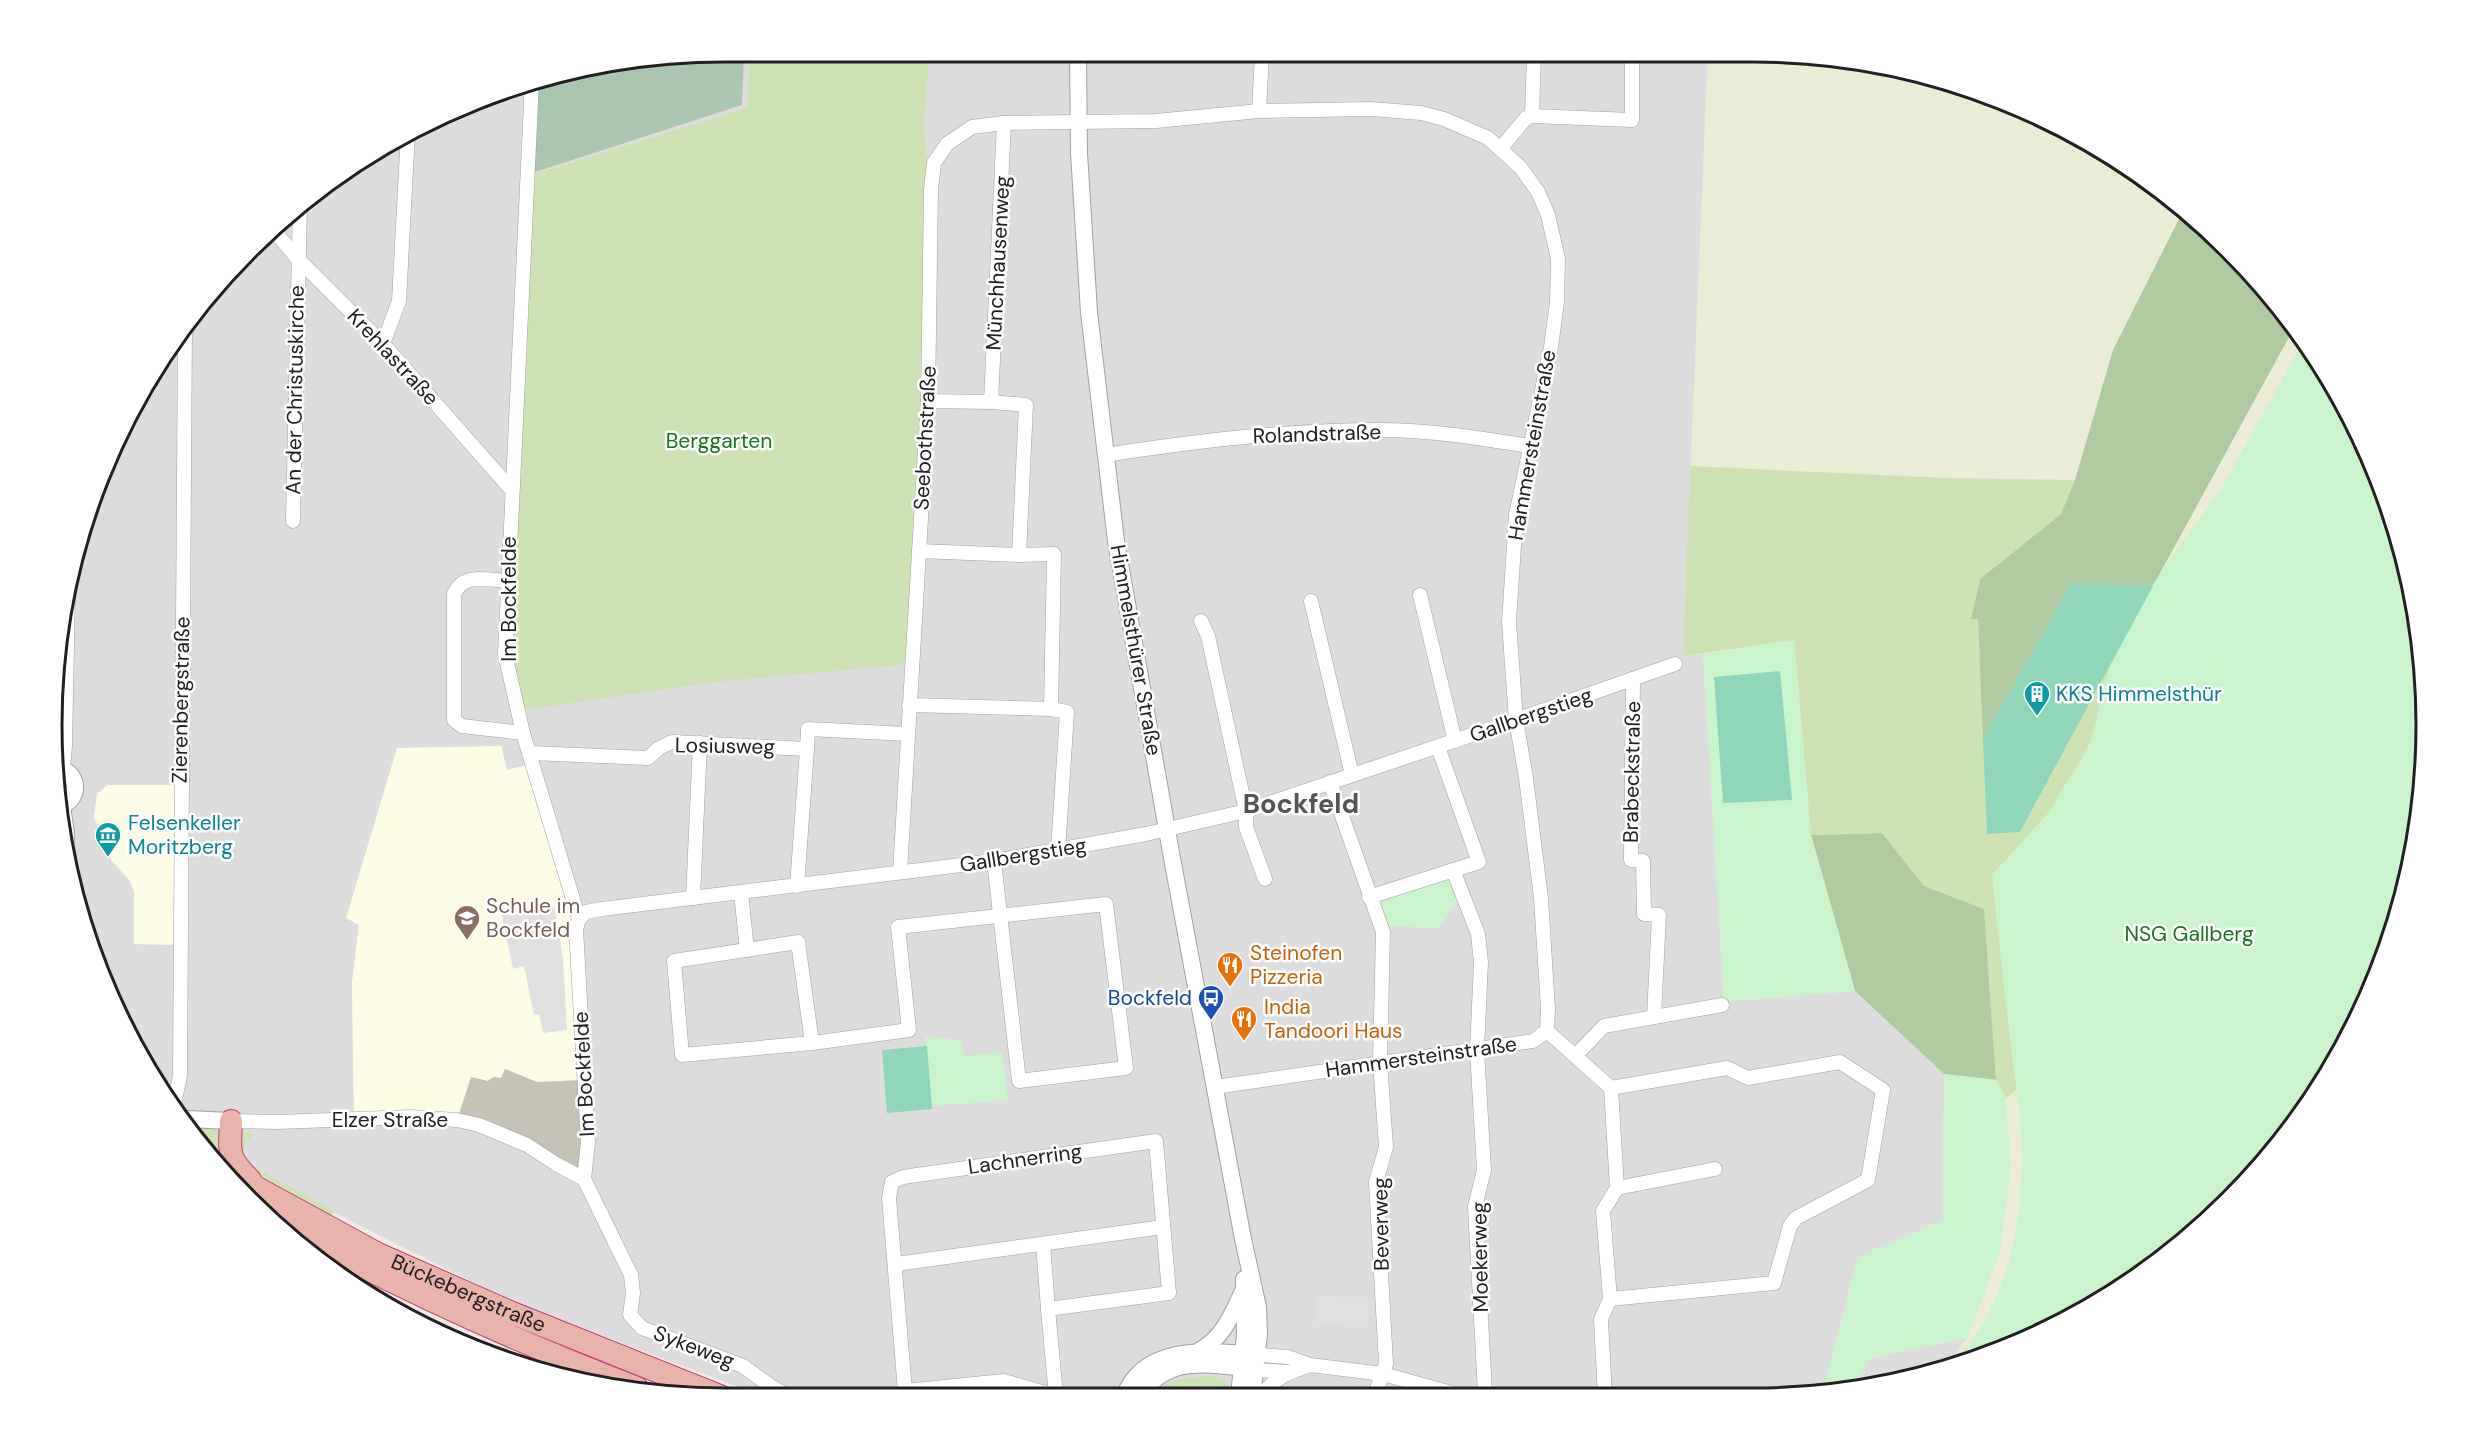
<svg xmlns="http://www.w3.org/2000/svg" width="2477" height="1449" font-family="'DM Sans',sans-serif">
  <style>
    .residential { fill: #dedddd; fill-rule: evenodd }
    .industrial { fill: #e8dae6 }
    .education { fill: #fcfbe4 }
    .construction { fill: #c3c2b4 }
    .farmland { fill: #ebecd5 }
    .grass { fill: #cde3b3 }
    .forest { fill: #afcaa1 }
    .cemetery { fill: #abc6ae }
    .park { fill: #caf4cb }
    .pitch { fill: #8fd5b7 }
    .parking { fill: #e0e0e0 }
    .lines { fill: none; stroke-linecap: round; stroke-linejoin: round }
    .minor-casing { stroke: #a1a1a1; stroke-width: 15 }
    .tertiary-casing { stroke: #a1a1a1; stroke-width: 18 }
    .trunk-casing { stroke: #c73a71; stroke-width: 24 }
    .minor { stroke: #fff; stroke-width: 14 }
    .tertiary { stroke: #fff; stroke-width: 16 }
    .trunk { stroke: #e8b4a9; stroke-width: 22 }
    .labels { text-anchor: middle; stroke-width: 5; stroke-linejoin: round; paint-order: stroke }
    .street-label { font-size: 21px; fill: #202020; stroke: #fff }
    .park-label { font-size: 21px; fill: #18731c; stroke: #fff }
    .culture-label { font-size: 21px; fill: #0d838f; stroke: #fff; text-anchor: start }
    .education-label { font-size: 21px; fill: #785e54; stroke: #fff; text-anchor: start }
    .food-label { font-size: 21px; fill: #c56008; stroke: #fff; text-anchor: start }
    .transit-label { font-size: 21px; fill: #164399; stroke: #fff; text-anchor: end }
    .district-label { font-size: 27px; font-weight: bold; fill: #535353; stroke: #fff }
    .rim { fill: none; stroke: #202020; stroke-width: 3 }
  </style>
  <rect width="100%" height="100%" fill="#efece7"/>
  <g class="residential">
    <path d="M 1708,53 L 1683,656 L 1703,654 L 1724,1001 L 1855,991 L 1944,1074 L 1943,1220 L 1858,1257 L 1823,1391 L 1797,1397 L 766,1397 L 512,1302 L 219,1155 L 190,1135 L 141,1061 L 87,941 L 64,856 L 51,725 L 74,550 L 120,427 L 165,350 L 248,249 L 315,190 L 426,121 L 508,87 L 636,57 ZM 501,746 L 507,770 L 354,1119 L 352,983 L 359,924 L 346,918 ZM 96,800 L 180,945 L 134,944 L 134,892 L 130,881 L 112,861 L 106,847 L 104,828 L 97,823 L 94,816 Z"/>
    <polygon points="1968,1337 1944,1367 1856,1385 1870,1359"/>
  </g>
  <polygon class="industrial" points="330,1269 360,1284 515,1364 508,1362 351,1285"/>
  <g class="education">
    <polygon points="501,746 507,770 533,763 579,919 585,1080 537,1082 505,1069 501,1078 491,1078 488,1081 457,1120 354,1119 352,983 359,925 346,918 397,748"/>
    <polygon points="107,785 180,785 180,945 134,944 134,892 130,881 112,861 106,847 104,828 96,823 94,817 97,794"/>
  </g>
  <polygon class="construction" points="505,1069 537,1082 585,1080 584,1179 457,1120 471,1077 488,1081 494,1077 501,1078"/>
  <polygon class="farmland" points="1797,52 1969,87 2126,164 2183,211 2113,350 2075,480 2061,514 1978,619 1987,834 2019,832 2294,328 2312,350 2375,466 2413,593 2426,724 2413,856 2375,982 2313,1098 2228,1201 2090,1308 1969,1362 1944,1367 1968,1337 2000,1252 2011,1170 2006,1098 1794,640 1683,656 1708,53"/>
  <g class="grass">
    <polygon points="750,56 929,56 924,126 928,189 922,402 909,664 715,682 516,711 506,672 532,175 747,108"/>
    <polygon points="1690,466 1946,478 2075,480 2061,514 1980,579 1971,619 1978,619 1988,834 2020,832 2159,575 2375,657 2080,1039 2006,1098 1996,1080 1984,909 1924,886 1882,833 1811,835 1794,640 1683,656"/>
    <polygon points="184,1125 214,1128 222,1133 233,1170 212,1158"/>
    <path d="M 240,1133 L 255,1133 C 241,1146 239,1154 254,1167 L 334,1211 L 331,1216 L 251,1173 L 235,1142 Z"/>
    <path d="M 1210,1376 L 1224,1380 L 1231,1389 L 1230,1397 L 1151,1397 C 1167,1378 1187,1378 1210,1376 Z"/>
  </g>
  <g class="forest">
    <polygon points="2183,211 2228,248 2294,328 2153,586 2071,585 1983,739 1978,619 1971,619 1980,579 2061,514 2075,480 2113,350"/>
    <polygon points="1882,833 1924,886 1984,909 1996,1080 1944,1074 1855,991 1811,835"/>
  </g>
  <polygon class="cemetery" points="744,56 742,105 532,173 536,80 636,57"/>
  <g class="park">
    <path d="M 2304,340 L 2312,350 L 2375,466 L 2413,593 L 2426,724 L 2413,856 L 2375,982 L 2313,1098 L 2228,1201 L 2090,1308 L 1969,1362 L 1956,1365 C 2010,1293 2025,1222 2021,1133 C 2020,1105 2014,1076 2011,1047 C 2004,990 1998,933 1992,875 L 2048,813 L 2088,748 L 2096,723 L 2102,691 L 2112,661 L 2134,614 L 2167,563 L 2220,491 Z"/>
    <polygon points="1794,640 1811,835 1855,991 1724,1002 1703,654"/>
    <polygon points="1450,877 1459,899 1439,928 1386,926 1377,902"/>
    <polygon points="925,1036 960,1040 965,1056 1002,1052 1008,1100 932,1106"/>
    <polygon points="1944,1074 1996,1080 2006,1098 2011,1169 2000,1252 1968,1337 1870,1359 1856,1385 1823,1391 1858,1257 1943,1220"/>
  </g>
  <g class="pitch">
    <polygon points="2071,584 2153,586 2020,832 1987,834 1983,739"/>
    <polygon points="1780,671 1792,800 1723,803 1714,677"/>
    <polygon points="927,1046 932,1109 887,1113 882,1050"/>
  </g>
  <g class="parking">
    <polygon points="555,907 563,959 567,1030 543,1033 539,1014 534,1015 524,966 513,969 501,911"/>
    <polygon points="1314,1295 1368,1297 1368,1327 1314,1325"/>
  </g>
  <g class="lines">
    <g class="minor-casing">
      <g id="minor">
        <polyline points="532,81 505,654 523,733 579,919 576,929 588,1142 584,1179"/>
        <polyline points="1259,111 1262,54"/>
        <polyline points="1532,116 1534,53"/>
        <polyline points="1501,148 1526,118 1532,116 1632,120 1632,53"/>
        <polyline points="272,228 297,258 383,344 511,489"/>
        <polyline points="383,344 399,301 408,132"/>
        <polyline points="928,401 991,402 1004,123"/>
        <path d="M 1105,455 C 1196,441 1287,430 1379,430 C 1429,430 1480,438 1529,446"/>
        <polyline points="293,521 300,203"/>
        <polyline points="919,551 1019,555 1026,405 991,402"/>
        <path d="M 508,581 C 487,580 464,572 454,594 L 454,720 L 462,726 L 523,733"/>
        <polyline points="1420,595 1455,741"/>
        <polyline points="1311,601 1352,775"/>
        <polyline points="1201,621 1208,636 1246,811 1246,827 1265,879"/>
        <polyline points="1633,679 1631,860 1643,861 1644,914 1659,915 1654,1017"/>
        <polyline points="909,705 1051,709 1054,554 1019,555"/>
        <polyline points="1051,709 1067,712 1058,851"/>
        <polyline points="530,753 648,758 659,748 672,742 807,749 808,729 907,734"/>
        <polyline points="63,768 65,746 68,593"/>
        <polyline points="1330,782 1383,932 1380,1062 1386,1147 1376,1182 1386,1364 1374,1397"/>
        <polyline points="1453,870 1478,934 1481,962 1477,1050 1484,1170 1475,1207 1485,1393 1483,1397"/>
        <polyline points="900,872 928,401 931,189 934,163 947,144 972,127 1004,123 1156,121 1259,111 1371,109 1421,113 1444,119 1488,138 1521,168 1538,192 1548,215 1558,259 1557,302 1551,347 1516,515 1509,622 1516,720 1526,778 1541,898 1548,1009 1547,1031 1533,1041 1215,1087"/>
        <polyline points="797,886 807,749"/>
        <polyline points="741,893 747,950"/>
        <polyline points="1369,897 1479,862 1438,747"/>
        <polyline points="693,898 700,743"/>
        <polyline points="579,919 586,912 602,909 994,861 1146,834 1246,811 1516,720 1675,664"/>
        <polyline points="1547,1031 1611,1088 1617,1188 1603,1211 1610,1299 1601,1319 1605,1397"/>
        <polyline points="812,1043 798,942 674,961 682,1055 812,1043 909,1030 898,927 1106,904 1126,1068 1019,1081 994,861"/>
        <polyline points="1575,1056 1604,1026 1722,1005"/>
        <polyline points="173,1109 180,1076 185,326"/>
        <polyline points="231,1121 278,1122 411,1117 457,1120 479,1125 527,1145 556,1164 584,1179 631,1275 633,1293 630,1315 642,1328 743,1366 769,1385 790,1397"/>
        <polyline points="1617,1188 1715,1169"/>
        <polyline points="1043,1244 1048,1309"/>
        <polyline points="896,1264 1163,1227"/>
        <polyline points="1610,1299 1774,1283 1790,1226 1796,1218 1868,1180 1883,1090 1840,1062 1748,1078 1727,1068 1611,1088"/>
        <polyline points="1246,1354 1288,1357 1310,1365 1383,1374 1466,1397"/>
        <polyline points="1245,1369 1287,1372"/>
        <polyline points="1056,1396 1048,1309 1169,1293 1156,1141 903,1177 892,1182 889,1198 905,1391 1004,1381 1056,1396 1059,1397"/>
        <path d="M 1260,1397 C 1274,1378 1289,1372 1310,1365"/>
      </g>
    </g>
    <g class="tertiary-casing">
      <g id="tertiary">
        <polyline points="1078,55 1079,153 1089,312 1116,541 1172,858 1243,1239 1258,1307 1259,1334 1252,1397"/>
        <path d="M 55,768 C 79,768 83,801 59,806"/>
        <polyline points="62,806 66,833 65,860"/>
        <polyline points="178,1116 187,1119 231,1121"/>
        <path d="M 1199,1351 C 1223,1338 1232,1315 1243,1291"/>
        <path d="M 1124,1397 C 1142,1347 1202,1350 1244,1354"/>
        <path d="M 1138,1397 C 1168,1357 1198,1363 1243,1368"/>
        <polyline points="1239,1397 1245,1334 1244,1279"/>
      </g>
    </g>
    <g class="trunk-casing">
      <g id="trunk">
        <path d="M 231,1121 C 230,1152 226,1156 250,1180"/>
        <path id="s1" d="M 224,1170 L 378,1254 L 512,1313 L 722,1397"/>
        <path d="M 267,1216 C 386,1282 510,1339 637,1388"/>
      </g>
    </g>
    <use href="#minor" class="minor"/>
    <use href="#tertiary" class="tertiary"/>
    <use href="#trunk" class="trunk"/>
  </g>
  <defs>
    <g id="building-pin" transform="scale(1.35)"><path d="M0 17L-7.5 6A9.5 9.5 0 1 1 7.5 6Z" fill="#0f9aa8" stroke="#fff"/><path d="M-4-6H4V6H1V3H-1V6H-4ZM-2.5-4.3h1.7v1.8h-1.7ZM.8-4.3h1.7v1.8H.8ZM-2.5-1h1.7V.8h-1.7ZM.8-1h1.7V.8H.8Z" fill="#fff"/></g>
    <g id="museum-pin" transform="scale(1.35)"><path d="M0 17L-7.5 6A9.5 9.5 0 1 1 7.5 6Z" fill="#0f9aa8" stroke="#fff"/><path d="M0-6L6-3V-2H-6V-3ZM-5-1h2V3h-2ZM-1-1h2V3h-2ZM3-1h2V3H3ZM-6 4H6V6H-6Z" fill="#fff"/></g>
    <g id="school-pin" transform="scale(1.35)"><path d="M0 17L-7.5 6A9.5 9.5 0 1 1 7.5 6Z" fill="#8d6e63" stroke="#fff"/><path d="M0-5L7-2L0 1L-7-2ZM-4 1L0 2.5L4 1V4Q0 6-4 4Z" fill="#fff"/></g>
    <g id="restaurant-pin" transform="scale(1.35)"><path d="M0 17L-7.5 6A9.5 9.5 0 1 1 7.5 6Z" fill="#e8710a" stroke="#fff"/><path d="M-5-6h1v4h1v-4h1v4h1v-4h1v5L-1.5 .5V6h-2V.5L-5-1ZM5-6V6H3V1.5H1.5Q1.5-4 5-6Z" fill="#fff"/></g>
    <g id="bus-pin" transform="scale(1.35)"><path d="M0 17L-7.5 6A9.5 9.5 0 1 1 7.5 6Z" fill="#1a4fb4" stroke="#fff"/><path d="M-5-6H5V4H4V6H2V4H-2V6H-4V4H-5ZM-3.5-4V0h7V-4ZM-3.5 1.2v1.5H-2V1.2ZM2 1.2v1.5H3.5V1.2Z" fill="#fff"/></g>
  </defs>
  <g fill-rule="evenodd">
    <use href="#building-pin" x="2037" y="694"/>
    <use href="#museum-pin" x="108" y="835"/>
    <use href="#school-pin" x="467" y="918"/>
    <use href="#restaurant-pin" x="1230" y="965"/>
    <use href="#bus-pin" x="1211" y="998"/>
    <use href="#restaurant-pin" x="1244" y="1019"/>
  </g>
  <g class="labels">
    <g class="street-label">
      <text transform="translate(998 263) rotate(-87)" y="7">Münchhausenweg</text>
      <text transform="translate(393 357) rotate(47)" y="7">Krehlastraße</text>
      <text transform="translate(295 390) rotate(-89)" y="7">An der Christuskirche</text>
      <text transform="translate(1317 434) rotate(-2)" y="7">Rolandstraße</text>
      <text transform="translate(925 438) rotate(-87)" y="7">Seebothstraße</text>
      <text transform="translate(1532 445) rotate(-80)" y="7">Hammersteinstraße</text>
      <text transform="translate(509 599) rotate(-90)" y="7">Im Bockfelde</text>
      <text transform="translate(1136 650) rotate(80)" y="7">Himmelsthürer Straße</text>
      <text transform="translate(181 700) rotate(-89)" y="7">Zierenbergstraße</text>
      <text transform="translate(1531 715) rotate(-19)" y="7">Gallbergstieg</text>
      <text transform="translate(725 746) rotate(1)" y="7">Losiusweg</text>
      <text transform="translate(1632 772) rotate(-89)" y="7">Brabeckstraße</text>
      <text transform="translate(1023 855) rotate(-9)" y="7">Gallbergstieg</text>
      <text transform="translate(1421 1057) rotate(-8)" y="7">Hammersteinstraße</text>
      <text transform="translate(584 1074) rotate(-93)" y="7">Im Bockfelde</text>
      <text x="390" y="1127">Elzer Straße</text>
      <text transform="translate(1025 1159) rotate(-8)" y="7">Lachnerring</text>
      <text transform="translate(1381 1224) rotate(-91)" y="7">Beverweg</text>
      <text transform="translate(1480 1257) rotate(-91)" y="7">Moekerweg</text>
      <text dy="7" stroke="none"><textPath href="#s1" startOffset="274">Bückebergstraße</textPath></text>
      <text transform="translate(694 1347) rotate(21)" y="7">Sykeweg</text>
    </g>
    <g class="park-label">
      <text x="719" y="448">Berggarten</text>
      <text x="2189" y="941">NSG Gallberg</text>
    </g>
    <g class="culture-label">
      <text x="2056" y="701">KKS Himmelsthür</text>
      <text x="128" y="830">Felsenkeller<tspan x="128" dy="24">Moritzberg</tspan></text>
    </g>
    <g class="education-label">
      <text x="486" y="913">Schule im<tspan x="486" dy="24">Bockfeld</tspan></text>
    </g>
    <g class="food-label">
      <text x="1250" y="960">Steinofen<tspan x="1250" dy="24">Pizzeria</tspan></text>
      <text x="1264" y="1014">India<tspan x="1264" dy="24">Tandoori Haus</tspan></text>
    </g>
    <g class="transit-label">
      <text x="1192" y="1005">Bockfeld</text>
    </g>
    <g class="district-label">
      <text x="1301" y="813">Bockfeld</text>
    </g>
  </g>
  <path d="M0 0H2477V1449H0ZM725 62H1753A663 663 0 0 1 2416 725V725A663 663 0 0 1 1753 1388H725A663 663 0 0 1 62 725V725A663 663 0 0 1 725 62Z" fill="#fff" fill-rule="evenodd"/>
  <path class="rim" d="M725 62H1753A663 663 0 0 1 2416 725V725A663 663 0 0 1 1753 1388H725A663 663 0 0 1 62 725V725A663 663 0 0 1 725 62Z"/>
</svg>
